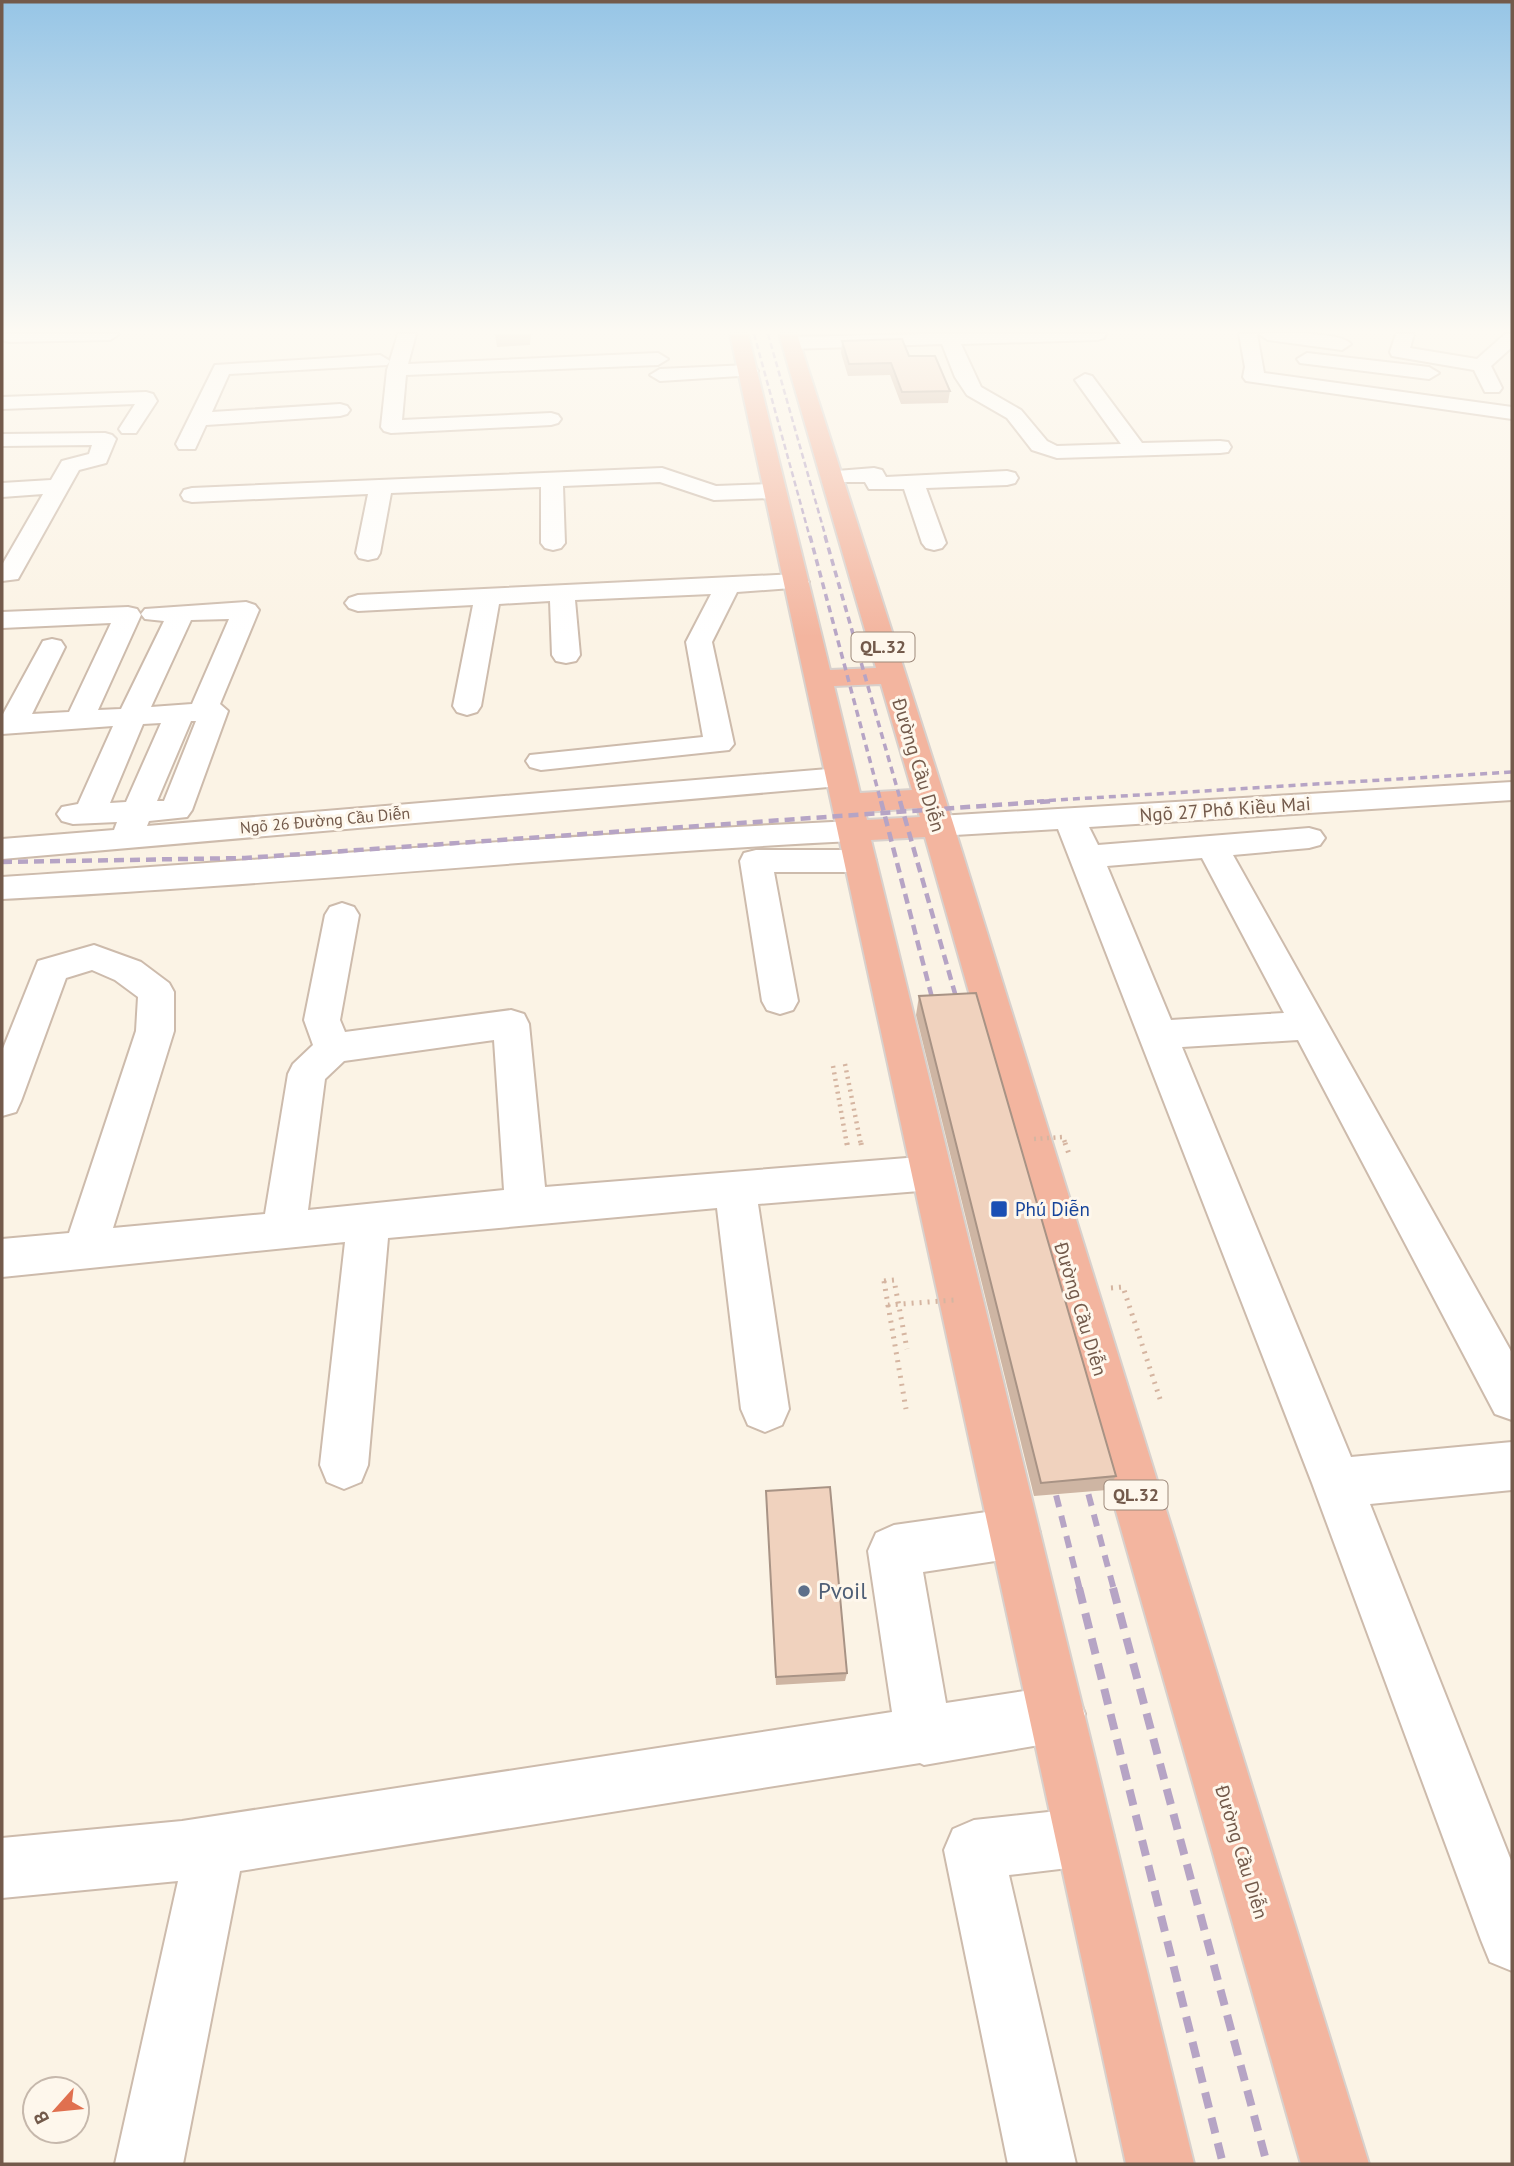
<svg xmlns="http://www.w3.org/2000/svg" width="1514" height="2166" font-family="'PT Sans',sans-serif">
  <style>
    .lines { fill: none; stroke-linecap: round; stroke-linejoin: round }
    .minor-casing { stroke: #cdbbac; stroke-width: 4 }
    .highway-casing { stroke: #d8d1cd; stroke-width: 4 }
    .path-far1 { stroke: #d5b5a1; stroke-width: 4.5; stroke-dasharray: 2 4.5; stroke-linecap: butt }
    .path { stroke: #d5b5a1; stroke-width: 5; stroke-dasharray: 2 6; stroke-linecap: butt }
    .minor { fill: #fff; fill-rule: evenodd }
    .highway { fill: #f3b59f; fill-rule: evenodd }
    .rail-far4 { stroke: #b6a4c5; stroke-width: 2.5; stroke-dasharray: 6 3.5; stroke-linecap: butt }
    .rail-far3 { stroke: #b6a4c5; stroke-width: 3.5; stroke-dasharray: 7 5; stroke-linecap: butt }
    .rail-far2 { stroke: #b6a4c5; stroke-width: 4.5; stroke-dasharray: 10 6; stroke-linecap: butt }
    .rail-far1 { stroke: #b6a4c5; stroke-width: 6; stroke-dasharray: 12 9; stroke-linecap: butt }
    .rail { stroke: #b6a4c5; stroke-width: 8; stroke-dasharray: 16 10; stroke-linecap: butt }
    .path-bridge-far1 { stroke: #d5b5a1; stroke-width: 4.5; stroke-dasharray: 2 4.5; stroke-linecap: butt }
    .path-bridge { stroke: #d5b5a1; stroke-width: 5; stroke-dasharray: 2 6; stroke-linecap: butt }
    .wall { fill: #ceb5a3 }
    .building { fill: #f0d2be; stroke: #a89385; stroke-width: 2 }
    .transit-dot { fill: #1a4fb4; stroke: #fef7ec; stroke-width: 2.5 }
    .service-dot { fill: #5c6f8a; stroke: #fef7ec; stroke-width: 2.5 }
    .labels { text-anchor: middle; stroke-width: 6; stroke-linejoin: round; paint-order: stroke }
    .far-street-label { font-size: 16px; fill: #735a4b; stroke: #fef7ec }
    .shield { fill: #fef7ec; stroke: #9d897b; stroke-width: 2 }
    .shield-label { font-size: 18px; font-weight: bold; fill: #735a4b }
    .street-label { font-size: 19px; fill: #735a4b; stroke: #fef7ec }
    .transit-label { font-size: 19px; fill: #164399; stroke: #fef7ec; text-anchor: start }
    .near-service-label { font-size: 23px; fill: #4e5e75; stroke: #fef7ec; text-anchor: start }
  </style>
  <rect width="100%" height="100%" fill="#fbf3e5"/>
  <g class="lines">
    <g class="minor-casing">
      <g id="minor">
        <polygon points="2,334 119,334 110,340 9,342 2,340"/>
        <polygon points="398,334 416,334 408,364 658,353 668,359 658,365 406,375 402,420 551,413 558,415 561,419 558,423 551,425 391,433 384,431 381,427 387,370"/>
        <polygon points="923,334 1106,334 1104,338 1097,340 961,344 981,387 1021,410 1047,441 1057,446 1121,444 1075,380 1085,374 1092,376 1142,443 1220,441 1228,442 1231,447 1228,452 1220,453 1057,458 1032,450 1007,418 967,395 955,377 942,344 791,349 782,343 791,337"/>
        <polygon points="1239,334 1257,334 1264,373 1512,407 1512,419 1246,381 1243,377 1245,367"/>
        <path d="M 1259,334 C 1277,333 1340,331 1351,344 L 1342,350 L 1268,340 Z"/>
        <polygon points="1396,334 1414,334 1410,348 1477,359 1505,334 1512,334 1512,347 1491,366 1502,388 1499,392 1485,392 1474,370 1392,356 1390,352"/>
        <polygon points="1307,353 1429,367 1439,373 1429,379 1300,363 1297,359"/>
        <polygon points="380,355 390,361 387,365 229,374 212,412 340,404 347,406 350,410 347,414 340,416 206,425 195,449 179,449 176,444 215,365"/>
        <polygon points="748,365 755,367 758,371 755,375 660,381 650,375 660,369"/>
        <polygon points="146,392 153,394 157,401 136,433 122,433 119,429 135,404 2,409 2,397"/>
        <polygon points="105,433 112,435 116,439 106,463 79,470 18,579 2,581 2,565 43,494 2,497 2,483 51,480 62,461 89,454 92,445 2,446 2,434"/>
        <polygon points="662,468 716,486 774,484 782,486 785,491 782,496 774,498 714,500 660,482 563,486 565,543 561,548 553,550 545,548 541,543 541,487 391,493 380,553 377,558 368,560 359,558 356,553 368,494 192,502 184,500 181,495 184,490 192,488"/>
        <polygon points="874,468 882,470 886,477 1007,471 1015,473 1018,478 1015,483 1007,485 926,488 946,543 942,548 934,550 926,548 922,543 904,489 869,489 865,482 824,482 821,477 824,472"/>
        <polygon points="796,574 805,577 809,582 805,587 737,592 712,642 734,744 729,750 541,770 530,767 526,761 530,755 703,737 686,642 711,594 575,600 580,655 576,661 566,663 556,661 552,655 550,601 499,604 481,706 477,712 467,715 457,712 453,706 473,605 358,611 349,608 345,603 349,598 358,595"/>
        <path d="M 246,602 L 255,605 L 259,610 L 220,704 L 228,711 L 192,810 L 187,817 L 149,821 L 147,826 L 840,768 L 851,770 L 855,777 L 851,784 L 840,786 L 2,859 L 2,839 L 114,830 L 117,822 L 73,824 L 62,821 L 57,814 L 62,807 L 78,804 L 113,726 L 2,734 L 2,716 L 43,641 L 52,639 L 61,641 L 65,647 L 32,714 L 69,712 L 111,623 L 2,628 L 2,612 L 128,607 L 137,609 L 141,615 L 98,710 L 121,709 L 164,621 L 145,619 L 141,614 L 145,609 ZM 229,619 L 192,704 L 151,707 L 191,620 ZM 191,721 L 196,721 L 164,801 L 157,801 ZM 161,723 L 126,802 L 110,803 L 143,724 Z"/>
        <path d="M 1512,782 L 1512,800 L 1089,827 L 1098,845 L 1309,828 L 1320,831 L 1325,838 L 1320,845 L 1309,848 L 1233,855 L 1512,1353 L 1512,1420 L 1495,1414 L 1298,1040 L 1182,1047 L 1351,1457 L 1512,1442 L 1512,1490 L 1370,1504 L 1512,1863 L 1512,1971 L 1490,1962 L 1481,1940 L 1312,1483 L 1058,829 L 938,836 L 927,833 L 922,826 L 927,819 L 938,816 ZM 1202,858 L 1284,1013 L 1171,1020 L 1107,866 Z"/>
        <path d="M 853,821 L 864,824 L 869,831 L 864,838 L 853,841 C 569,855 286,885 2,899 L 2,877 C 286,859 569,834 853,821 Z"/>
        <polygon points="756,850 860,850 872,853 876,861 872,869 860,872 774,872 798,1001 793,1010 780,1014 767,1010 762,1001 740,861 744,853"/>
        <path d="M 342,903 L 354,907 L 359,915 L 340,1020 L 345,1032 L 511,1010 L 524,1014 L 529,1024 L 545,1187 L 932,1156 L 946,1161 L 952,1173 L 946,1185 L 932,1190 L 758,1204 L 789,1409 L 782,1425 L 765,1432 L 748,1425 L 741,1409 L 717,1208 L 388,1238 L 368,1465 L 361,1482 L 344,1489 L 327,1482 L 320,1465 L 345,1242 L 2,1277 L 2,1239 L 69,1233 L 136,1031 L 138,997 L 115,980 L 92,970 L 66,978 L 21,1101 L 16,1112 L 2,1116 L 2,1051 L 38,961 L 94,945 L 141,962 L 169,983 L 174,992 L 174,1031 L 113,1228 L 265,1214 L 288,1074 L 293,1064 L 313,1045 L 304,1020 L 325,915 L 330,907 ZM 494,1040 L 504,1190 L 308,1210 L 325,1079 L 344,1061 Z"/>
        <polygon points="1015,1508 1033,1515 1040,1533 1033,1551 1015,1558 923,1572 946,1703 1057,1686 1077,1694 1085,1714 1077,1734 1057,1742 924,1765 920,1763 240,1871 183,2164 115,2164 178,1881 2,1898 2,1838 182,1821 892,1712 868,1551 876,1533 894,1525"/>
        <polygon points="1085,1808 1106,1816 1114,1837 1106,1858 1085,1866 1009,1875 1076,2164 1008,2164 944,1850 953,1829 974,1820"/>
      </g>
    </g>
    <g class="highway-casing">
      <path id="highway" d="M 730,334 L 748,334 L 830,670 L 876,668 L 779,334 L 797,334 L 954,826 L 1369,2164 L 1301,2164 L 925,837 L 871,840 L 1194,2164 L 1126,2164 ZM 881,684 L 912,790 L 860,793 L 834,686 ZM 917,808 L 920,817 L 867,820 L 865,812 Z"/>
    </g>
    <g class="path-far1">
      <polyline points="845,1064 861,1145"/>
      <polyline points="833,1066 847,1145"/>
    </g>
    <g class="path">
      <polyline points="847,1143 848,1148"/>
      <polyline points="861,1143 862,1149"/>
      <polyline points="884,1281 894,1280 907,1349"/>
      <polyline points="1111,1288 1123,1287 1161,1402"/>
      <polyline points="888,1305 906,1409"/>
    </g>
    <use href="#minor" class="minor"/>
    <use href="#highway" class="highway"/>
    <g class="rail-far4">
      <polyline points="754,334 810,538"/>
      <polyline points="768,334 826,538"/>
    </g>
    <g class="rail-far3">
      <polyline points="810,536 881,802"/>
      <polyline points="825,536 901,802"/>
      <polyline points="1025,802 1512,772"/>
    </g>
    <g class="rail-far2">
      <polyline points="881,801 936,1013"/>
      <polyline points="900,801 960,1011"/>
      <polyline points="2,862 245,858 1053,801"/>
    </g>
    <g class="rail-far1">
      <polyline points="1083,1474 1114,1590"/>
      <polyline points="1051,1475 1080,1590"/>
    </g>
    <g class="rail">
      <polyline points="1079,1588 1223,2164"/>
      <polyline points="1113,1588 1267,2164"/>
    </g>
    <polyline class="path-bridge-far1" points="1034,1139 1063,1137 1066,1145"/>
    <g class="path-bridge">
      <polyline points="1065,1143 1069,1154"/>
      <polyline points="884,1281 888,1305 955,1300"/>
    </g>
  </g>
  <g class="wall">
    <polygon points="495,334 531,334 530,345 497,347"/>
    <polygon points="842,341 909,356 950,391 948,403 901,404 890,375 848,376 841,353"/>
    <polygon points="919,996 1116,1476 1107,1490 1034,1496 916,1015"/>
    <polygon points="766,1491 847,1673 845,1681 776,1685"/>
  </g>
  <g class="building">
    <polygon points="902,339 909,356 935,356 950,391 902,392 891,363 849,364 842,341"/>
    <polygon points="976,993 1116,1476 1041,1483 919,996"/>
    <polygon points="830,1487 847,1673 776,1677 766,1491"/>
  </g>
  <linearGradient id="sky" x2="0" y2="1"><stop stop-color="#96c5e6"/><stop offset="0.52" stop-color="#fdfaf3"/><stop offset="1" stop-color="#fdfaf3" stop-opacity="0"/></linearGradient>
  <rect width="1514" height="637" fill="url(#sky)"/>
  <rect class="transit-dot" x="990" y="1200" width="18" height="18" rx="3.5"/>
  <circle class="service-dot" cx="804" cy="1591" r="7"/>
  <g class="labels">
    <g class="far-street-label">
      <text transform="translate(325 820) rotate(-5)" y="6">Ngõ 26 Đường Cầu Diễn</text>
    </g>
    <g class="shield">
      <rect x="851.5" y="632.5" width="63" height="29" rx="5"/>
      <rect x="1104.5" y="1480.5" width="63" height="29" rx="5"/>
    </g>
    <g class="shield-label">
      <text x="883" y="653">QL.32</text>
      <text x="1136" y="1501">QL.32</text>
    </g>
    <g class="street-label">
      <text transform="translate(919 765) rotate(73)" y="7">Đường Cầu Diễn</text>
      <text transform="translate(1225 809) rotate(-4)" y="7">Ngõ 27 Phố Kiều Mai</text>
      <text transform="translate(1081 1309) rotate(73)" y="7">Đường Cầu Diễn</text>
      <text transform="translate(1242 1852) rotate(73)" y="7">Đường Cầu Diễn</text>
    </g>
    <g class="transit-label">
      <text x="1015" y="1216">Phú Diễn</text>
    </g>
    <g class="near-service-label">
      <text x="818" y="1599">Pvoil</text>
    </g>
  </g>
  <rect width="1514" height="2166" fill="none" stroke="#735a4b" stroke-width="7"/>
  <g transform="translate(56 2110) rotate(243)"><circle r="33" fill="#fef7ec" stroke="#c6b8ac" stroke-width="2"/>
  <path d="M0-5L12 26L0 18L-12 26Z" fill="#e0704f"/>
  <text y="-10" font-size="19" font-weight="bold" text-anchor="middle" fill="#735a4b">B</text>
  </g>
</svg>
